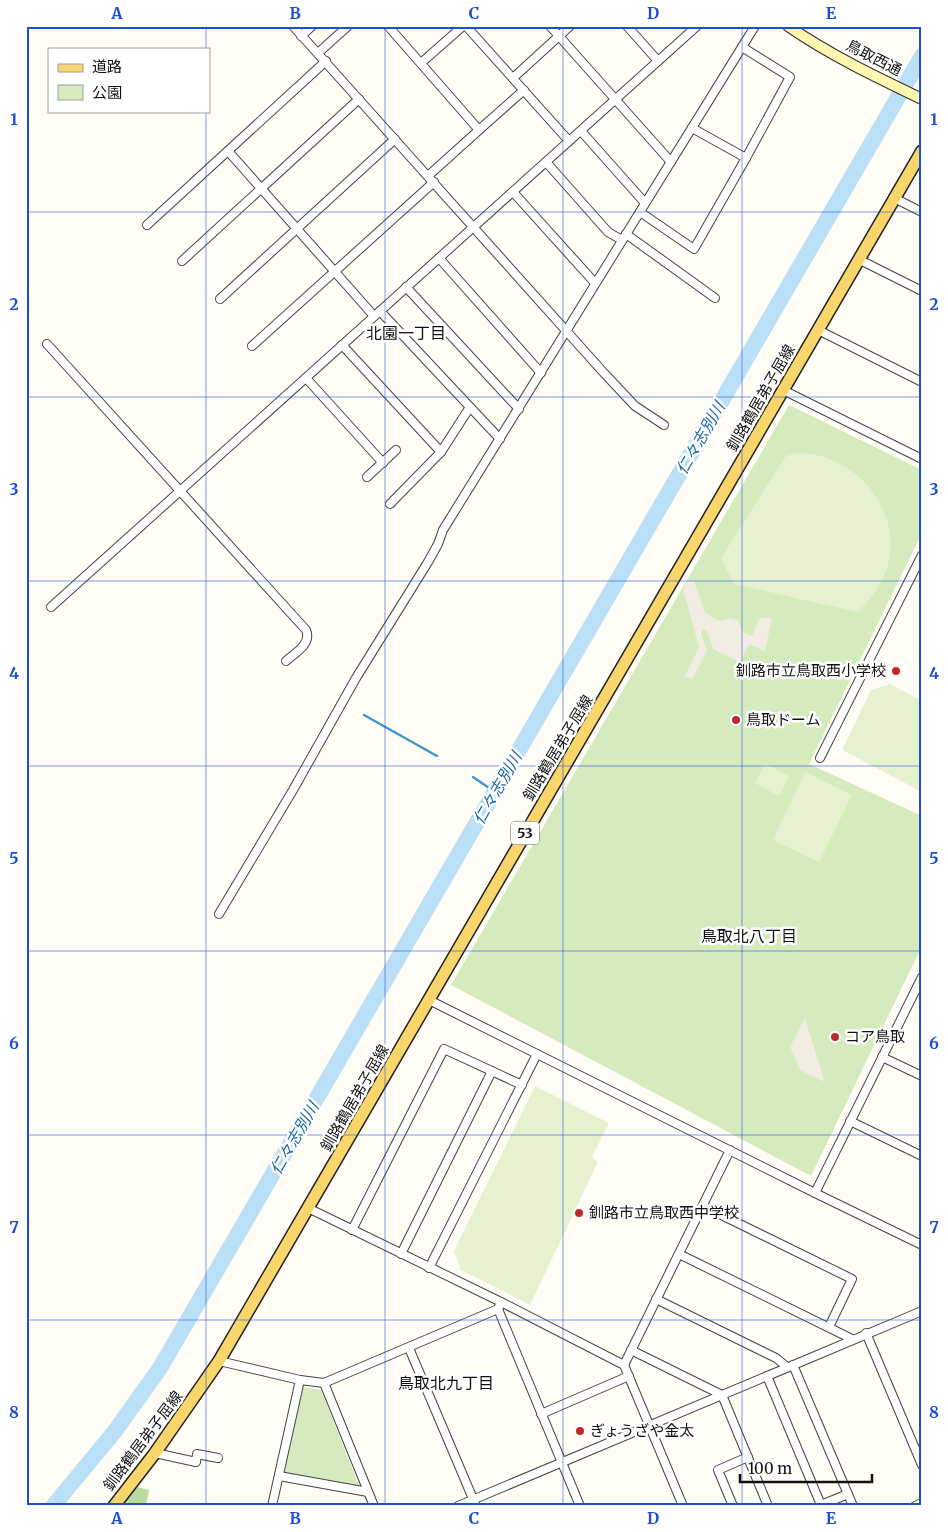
<svg xmlns="http://www.w3.org/2000/svg" width="948" height="1532" font-family="Merriweather,'Noto Sans JP',serif">
  <style>
    .green { fill: #d5ebbd }
    .forest { fill: #b9dc9c }
    .pitch { fill: #e6f2cf }
    .plaza { fill: #f1ede2 }
    .lines { fill: none; stroke-linecap: round; stroke-linejoin: round }
    .stream { stroke: #3f96cf; stroke-width: 2.5 }
    .river { stroke: #b9e0f7; stroke-width: 16 }
    .street-casing { stroke: #444; stroke-width: 10 }
    .secondary-casing { stroke: #333; stroke-width: 12 }
    .primary-casing { stroke: #222; stroke-width: 14 }
    .street { stroke: #fff; stroke-width: 8 }
    .secondary { stroke: #fff6b0; stroke-width: 10 }
    .primary { stroke: #f9d66b; stroke-width: 11 }
    .grid { fill: none; stroke: #1d4ed8; stroke-width: 1; stroke-opacity: 0.55 }
    .poi-dot { fill: #c4262e; stroke: #fff; stroke-width: 2 }
    .labels { text-anchor: middle; stroke-width: 5; stroke-linejoin: round; paint-order: stroke }
    .shield { fill: #fff; stroke: #585858; stroke-width: 1 }
    .shield-label { font-size: 14px; font-weight: bold; fill: #111 }
    .street-label { font-size: 15px; fill: #111; stroke: #fff }
    .poi-label { font-size: 15px; fill: #111; stroke: #fff; text-anchor: start }
    .neighbourhood-label { font-size: 16px; fill: #111; stroke: #fff }
    .water-label { font-size: 16px; font-style: italic; fill: #1768a6; stroke: #fff }
    .neatline { fill: none; stroke: #1d4ed8; stroke-width: 2 }
    .grid-label { font-size: 16px; text-anchor: middle; font-weight: bold; fill: #1d4ed8 }
  </style>
  <rect width="100%" height="100%" fill="#fffdf5"/>
  <g class="green">
    <polygon points="789,405 922,470 922,533 809,764 922,816 922,946 811,1176 451,985"/>
    <polygon points="303,1387 321,1390 360,1488 284,1473"/>
  </g>
  <polygon class="forest" points="136,1487 149,1490 146,1506 124,1502"/>
  <g class="pitch">
    <path d="M 798,453 C 855,453 905,512 887,568 C 881,586 870,600 857,612 L 734,584 L 721,558 L 786,456 Z"/>
    <polygon points="890,684 922,701 922,792 842,750 871,690"/>
    <polygon points="765,764 789,776 779,796 755,783"/>
    <polygon points="805,772 852,795 819,862 773,840"/>
    <polygon points="535,1086 609,1123 592,1157 598,1162 530,1305 461,1270 454,1251"/>
  </g>
  <g class="plaza">
    <polygon points="688,581 694,581 705,612 716,620 723,621 729,618 738,620 742,631 752,636 759,619 765,617 772,619 765,651 749,644 740,662 713,649 707,631 703,629 701,633 707,651 692,679 685,676 699,647 683,589"/>
    <polygon points="805,1018 806,1022 825,1082 800,1070 790,1047"/>
  </g>
  <g class="lines">
    <g class="stream">
      <polyline points="364,715 437,756"/>
      <polyline points="473,777 495,792"/>
    </g>
    <polyline class="river" points="53,1506 115,1431 160,1368 922,56"/>
    <g class="street-casing">
      <g id="street">
        <polyline points="293,26 604,373 635,406 664,425"/>
        <polyline points="388,26 479,130 428,176"/>
        <polyline points="466,26 569,141"/>
        <polyline points="550,26 671,162"/>
        <polyline points="627,26 658,61"/>
        <polyline points="301,36 312,26"/>
        <polyline points="318,53 348,26"/>
        <polyline points="421,63 463,26"/>
        <polyline points="513,78 570,26"/>
        <polyline points="692,128 746,158"/>
        <polyline points="479,130 524,90"/>
        <polyline points="581,131 645,203"/>
        <polyline points="228,151 374,316"/>
        <polyline points="546,162 608,232 622,240"/>
        <polyline points="513,192 595,283"/>
        <polyline points="894,198 922,212"/>
        <polyline points="640,212 694,249 746,158 790,77 742,47"/>
        <polyline points="147,225 326,61"/>
        <polyline points="626,234 715,298"/>
        <polyline points="439,258 541,373"/>
        <polyline points="860,260 922,291"/>
        <polyline points="182,261 359,99"/>
        <polyline points="406,287 519,409"/>
        <polyline points="220,299 395,139"/>
        <polyline points="380,311 500,439"/>
        <polyline points="818,330 922,382"/>
        <path d="M 47,344 L 306,630 C 312,644 295,653 286,661"/>
        <polyline points="342,345 441,452"/>
        <polyline points="252,346 434,182"/>
        <polyline points="306,378 383,463"/>
        <polyline points="783,390 922,459"/>
        <polyline points="367,477 396,450"/>
        <polyline points="390,504 441,452 470,407"/>
        <polyline points="51,607 697,26"/>
        <polyline points="820,758 922,555"/>
        <polyline points="219,914 293,790 356,678 428,562 438,544 443,530 755,26"/>
        <polyline points="429,1000 815,1193 922,1245"/>
        <polyline points="882,1057 922,1076"/>
        <polyline points="850,1121 922,1156"/>
        <polyline points="815,1193 922,977"/>
        <polyline points="703,1206 852,1279 829,1327"/>
        <polyline points="308,1208 501,1302 624,1365 683,1506"/>
        <polyline points="352,1230 444,1049 522,1085"/>
        <polyline points="401,1254 492,1071"/>
        <polyline points="679,1254 852,1339"/>
        <polyline points="429,1268 537,1054"/>
        <polyline points="656,1299 776,1358 787,1367"/>
        <polyline points="498,1309 580,1506"/>
        <polyline points="866,1333 922,1465"/>
        <polyline points="409,1348 476,1506"/>
        <polyline points="631,1350 722,1395 768,1506"/>
        <polyline points="219,1361 300,1380 324,1383 498,1309 501,1302"/>
        <polyline points="624,1365 730,1150"/>
        <polyline points="793,1365 853,1506"/>
        <polyline points="767,1376 821,1505 848,1494"/>
        <polyline points="324,1383 374,1506"/>
        <polyline points="541,1414 629,1376"/>
        <polyline points="155,1453 196,1462 197,1454 218,1458"/>
        <polyline points="279,1476 368,1492"/>
        <polyline points="272,1506 300,1380"/>
        <polyline points="458,1506 922,1311"/>
        <polyline points="733,1506 718,1470 748,1457"/>
        <polyline points="915,1506 922,1503"/>
      </g>
    </g>
    <g class="secondary-casing">
      <path id="secondary" d="M 788,26 C 830,55 876,77 922,99"/>
    </g>
    <g class="primary-casing">
      <polyline id="primary" points="114,1506 155,1453 219,1361 922,151"/>
    </g>
    <use href="#street" class="street"/>
    <use href="#secondary" class="secondary"/>
    <use href="#primary" class="primary"/>
  </g>
  <path class="grid" d="M 206,26 L 206,49M 385,26 L 385,1506M 563,26 L 563,1506M 742,26 L 742,1506M 206,111 L 206,1506M 26,212 L 922,212M 26,397 L 922,397M 26,581 L 922,581M 26,766 L 922,766M 26,951 L 922,951M 26,1135 L 922,1135M 26,1320 L 922,1320"/>
  <g class="poi-dot">
    <circle cx="896" cy="671" r="5"/>
    <circle cx="736" cy="720" r="5"/>
    <circle cx="835" cy="1037" r="5"/>
    <circle cx="579" cy="1213" r="5"/>
    <circle cx="580" cy="1431" r="5"/>
  </g>
  <g class="labels">
    <rect class="shield" x="511" y="821.5" width="28" height="23" rx="4"/>
    <g class="shield-label">
      <text x="525" y="838">53</text>
    </g>
    <g class="street-label">
      <text transform="translate(874 58) rotate(27)" y="5">鳥取西通</text>
      <text transform="translate(761 398) rotate(-60)" y="5">釧路鶴居弟子屈線</text>
      <text transform="translate(558 748) rotate(-59)" y="5">釧路鶴居弟子屈線</text>
      <text transform="translate(355 1098) rotate(-60)" y="5">釧路鶴居弟子屈線</text>
      <text transform="translate(143 1441) rotate(-53)" y="5">釧路鶴居弟子屈線</text>
    </g>
    <g class="poi-label">
      <text x="886" y="676" text-anchor="end">釧路市立鳥取西小学校</text>
      <text x="746" y="725">鳥取ドーム</text>
      <text x="845" y="1042">コア鳥取</text>
      <text x="589" y="1218">釧路市立鳥取西中学校</text>
      <text x="590" y="1436">ぎょうざや金太</text>
    </g>
    <g class="neighbourhood-label">
      <text x="406" y="339">北園一丁目</text>
      <text x="749" y="942">鳥取北八丁目</text>
      <text x="446" y="1389">鳥取北九丁目</text>
    </g>
    <g class="water-label">
      <text transform="translate(700 438) rotate(-60)" y="6">仁々志別川</text>
      <text transform="translate(497 788) rotate(-60)" y="6">仁々志別川</text>
      <text transform="translate(294 1138) rotate(-60)" y="6">仁々志別川</text>
    </g>
  </g>
  <rect width="948" height="1532" fill="none" stroke="#ffffff" stroke-width="55"/>
  <rect x="48" y="48" width="162" height="65" fill="#ffffff" stroke="#a0a0a0"/>
  <rect x="58" y="64" width="25" height="8" fill="#f9d66b" stroke="#a0a0a0"/>
  <text x="92" y="72" font-size="15" fill="#111111">道路</text>
  <rect x="58" y="85" width="25" height="15" fill="#d5ebbd" stroke="#a0a0a0"/>
  <text x="92" y="98" font-size="15" fill="#111111">公園</text>
  <path d="M740 1474v8h132v-8" fill="none" stroke="#111111" stroke-width="2.5"/>
  <text x="748" y="1474" font-size="15" fill="#111111" stroke="#ffffff" stroke-width="4" paint-order="stroke">100 m</text>
  <rect x="28" y="28" width="892" height="1476" class="neatline"/>
  <g class="grid-label">
    <text x="117" y="19">A</text>
    <text x="295" y="19">B</text>
    <text x="474" y="19">C</text>
    <text x="653" y="19">D</text>
    <text x="831" y="19">E</text>
    <text x="14" y="125">1</text>
    <text x="934" y="125">1</text>
    <text x="14" y="310">2</text>
    <text x="934" y="310">2</text>
    <text x="14" y="495">3</text>
    <text x="934" y="495">3</text>
    <text x="14" y="679">4</text>
    <text x="934" y="679">4</text>
    <text x="14" y="864">5</text>
    <text x="934" y="864">5</text>
    <text x="14" y="1049">6</text>
    <text x="934" y="1049">6</text>
    <text x="14" y="1233">7</text>
    <text x="934" y="1233">7</text>
    <text x="14" y="1418">8</text>
    <text x="934" y="1418">8</text>
    <text x="117" y="1524">A</text>
    <text x="295" y="1524">B</text>
    <text x="474" y="1524">C</text>
    <text x="653" y="1524">D</text>
    <text x="831" y="1524">E</text>
  </g>
</svg>
